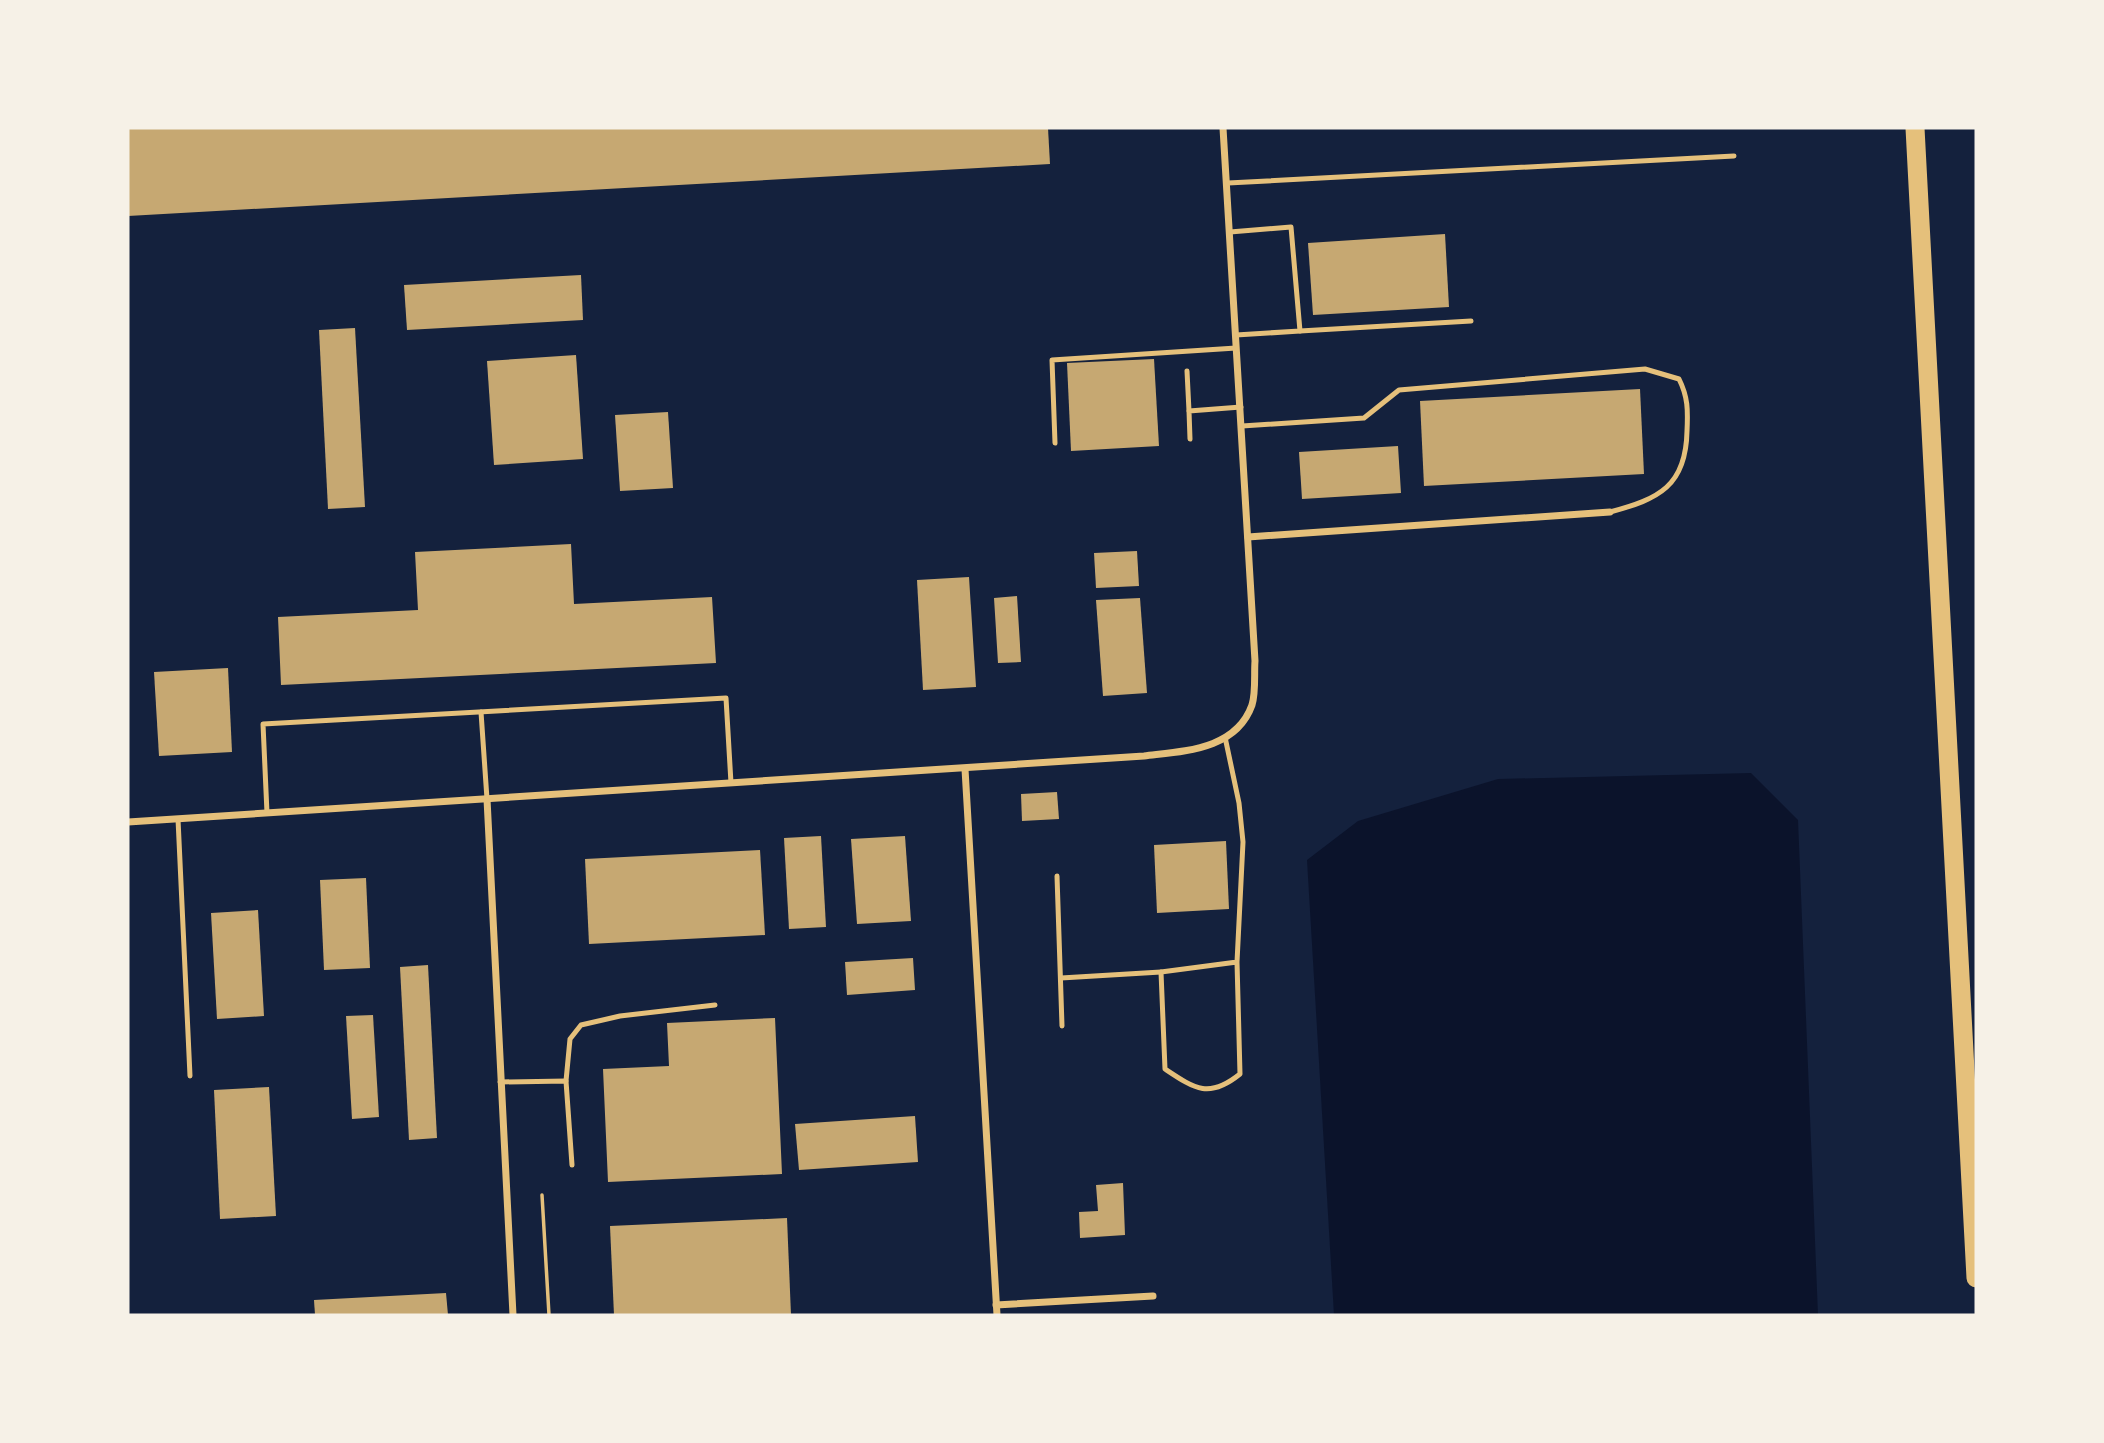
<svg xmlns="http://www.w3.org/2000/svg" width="2104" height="1443" font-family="Overpass,sans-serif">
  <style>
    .water { fill: #0b132b }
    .building { fill: #c6a872 }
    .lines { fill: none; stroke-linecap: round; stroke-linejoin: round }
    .path { stroke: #e5c07b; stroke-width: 3.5 }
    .service { stroke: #e5c07b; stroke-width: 5 }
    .minor { stroke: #e5c07b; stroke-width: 7 }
    .motorway { stroke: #e5c07b; stroke-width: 19 }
  </style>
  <rect width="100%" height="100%" fill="#14213d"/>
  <polygon class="water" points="1751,773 1798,820 1818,1315 1334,1315 1307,860 1358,821 1498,779"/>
  <g class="building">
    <polygon points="128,128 1048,128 1050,164 128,216"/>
    <polygon points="1445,234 1449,307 1313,315 1308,243"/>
    <polygon points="581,275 583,320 407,330 404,285"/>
    <polygon points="355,328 365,507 328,509 319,330"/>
    <polygon points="576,355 583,459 494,465 487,361"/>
    <polygon points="1154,359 1159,446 1071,451 1067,363"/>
    <polygon points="1640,389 1644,474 1424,486 1420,401"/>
    <polygon points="668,412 673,488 620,491 615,415"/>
    <polygon points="1398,446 1401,493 1302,499 1299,452"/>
    <polygon points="571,544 574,604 712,597 716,663 281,685 278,617 418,610 415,552"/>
    <polygon points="1137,551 1139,586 1096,588 1094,553"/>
    <polygon points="969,577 976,687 923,690 917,580"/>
    <polygon points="1017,596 1021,662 998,663 994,598"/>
    <polygon points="1140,598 1147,693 1103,696 1096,600"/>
    <polygon points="228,668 232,752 159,756 154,672"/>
    <polygon points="1057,792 1059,819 1022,821 1021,794"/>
    <polygon points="821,836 826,927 789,929 784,838"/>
    <polygon points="905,836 911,921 857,924 851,839"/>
    <polygon points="1226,841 1229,909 1157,913 1154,845"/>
    <polygon points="760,850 765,935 589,944 585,859"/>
    <polygon points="366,878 370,968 324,970 320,880"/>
    <polygon points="258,910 264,1016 217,1019 211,913"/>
    <polygon points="913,958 915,990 847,995 845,962"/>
    <polygon points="428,965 437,1138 409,1140 400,967"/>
    <polygon points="373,1015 379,1117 352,1119 346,1016"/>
    <polygon points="775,1018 782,1174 608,1182 603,1069 669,1066 667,1023"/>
    <polygon points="269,1087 276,1216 220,1219 214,1090"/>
    <polygon points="915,1116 918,1162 799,1170 795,1124"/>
    <polygon points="1123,1183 1125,1235 1080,1238 1079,1212 1098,1211 1096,1185"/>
    <polygon points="787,1218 791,1315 614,1315 610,1226"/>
    <polygon points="446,1293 448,1315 315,1315 314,1300"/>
  </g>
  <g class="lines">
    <polyline class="path" points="542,1195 549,1315"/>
    <g class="service">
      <polyline points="1228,183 1734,156"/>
      <polyline points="1230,232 1291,227 1300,331 1236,335"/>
      <polyline points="1300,331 1471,321"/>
      <polyline points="1187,371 1189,411"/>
      <path d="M 1242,426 L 1364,418 L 1399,390 L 1645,369 L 1679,379 C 1688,397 1688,410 1687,431 C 1686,486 1659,499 1610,512"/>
      <polyline points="1190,439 1189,411 1241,407"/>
      <polyline points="1055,443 1052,360 1236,348"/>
      <polyline points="481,712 487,799"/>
      <path d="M 1225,737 L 1239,803 L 1243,842 L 1237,962 L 1240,1074 C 1209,1099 1195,1089 1165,1069 L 1161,972 L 1237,962"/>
      <polyline points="267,813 263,724 726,698 731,783"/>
      <polyline points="178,819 190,1076"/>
      <polyline points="1057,876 1062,1026"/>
      <polyline points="1061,978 1161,972"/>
      <polyline points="566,1081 570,1039 581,1025 620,1016 715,1005"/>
      <polyline points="500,1082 566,1081 572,1165"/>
    </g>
    <g class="minor">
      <polyline points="1248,537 1610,512"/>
      <polyline points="965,769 997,1315"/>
      <polyline points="487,799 513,1315"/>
      <path d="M 128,822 L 1144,756 C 1184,751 1236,750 1252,705 C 1256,692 1254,674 1255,661 L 1223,128"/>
      <polyline points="996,1305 1153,1296"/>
    </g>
    <polyline class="motorway" points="1915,128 1976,1278"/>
  </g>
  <rect width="2104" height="1443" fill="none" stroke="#f6f1e7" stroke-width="259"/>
</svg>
